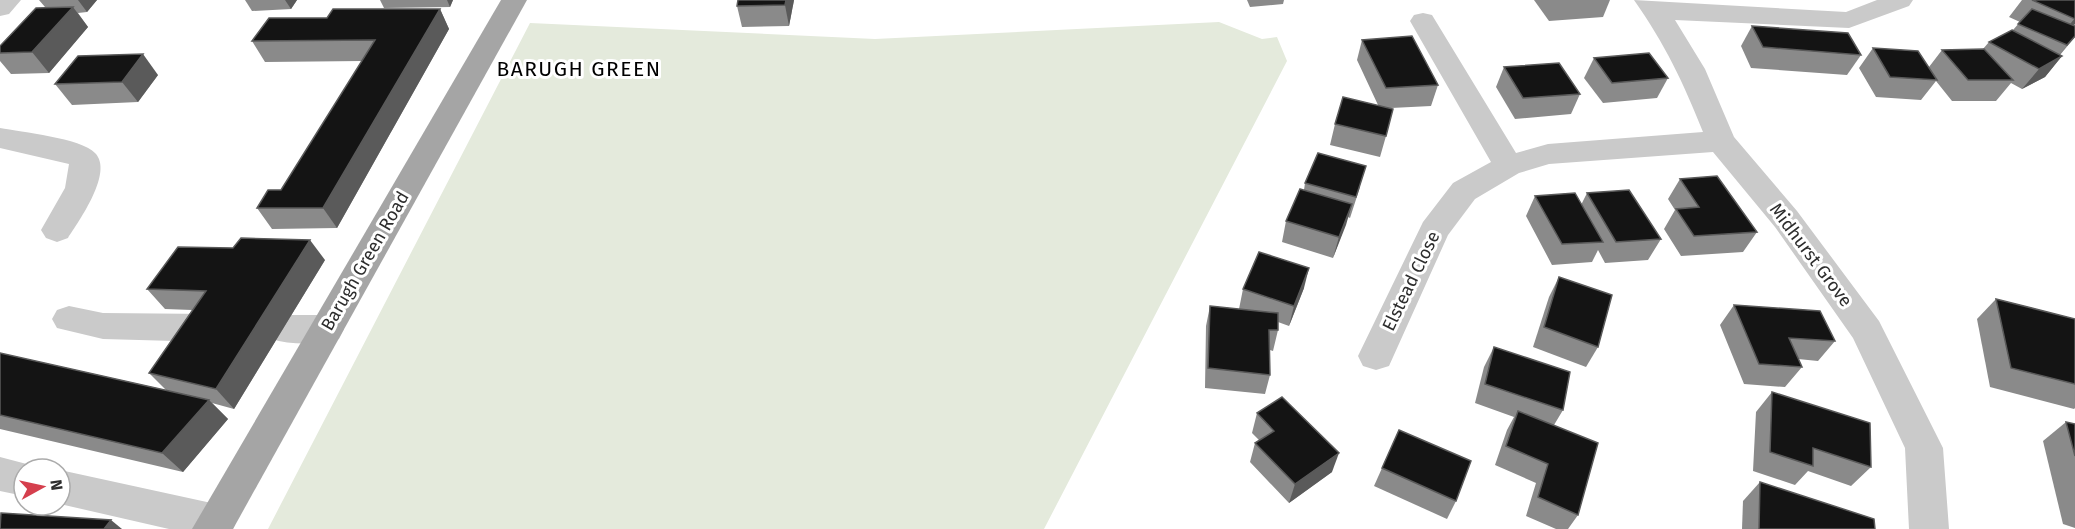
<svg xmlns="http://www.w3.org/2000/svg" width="2075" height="529" font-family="'Fira Sans',sans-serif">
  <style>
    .green { fill: #e4eadc }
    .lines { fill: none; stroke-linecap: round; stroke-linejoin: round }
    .minor { fill: #cacaca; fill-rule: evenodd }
    .major { fill: #a5a5a5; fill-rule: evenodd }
    .wall { fill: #8a8a8a }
    .shaded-wall { fill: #5a5a5a }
    .building { fill: #141414; stroke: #5a5a5a; stroke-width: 1.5 }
    .labels { text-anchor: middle; stroke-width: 6; stroke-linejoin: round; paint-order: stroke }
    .street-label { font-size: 18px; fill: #2d2d2d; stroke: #fff }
    .quarter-label { font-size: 21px; letter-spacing: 1.5px; fill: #000; stroke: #fff }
  </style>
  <rect width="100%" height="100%" fill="#fff"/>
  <polygon class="green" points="1219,22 1262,39 1277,37 1287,61 1044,529 268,529 530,23 875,39"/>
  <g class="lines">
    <g class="minor">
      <polygon points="0,0 21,0 9,14 0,16"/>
      <path d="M 1634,0 L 1846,12 L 1877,0 L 1913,0 L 1909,6 L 1849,28 L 1675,20 L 1705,69 L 1734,137 L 1797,211 L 1879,321 L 1943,448 L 1949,529 L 1909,529 L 1905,448 L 1853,338 L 1775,227 L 1713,152 L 1549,164 L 1519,173 L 1475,199 L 1448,235 L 1389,366 L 1376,370 L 1363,366 L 1358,356 L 1423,222 L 1453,183 L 1491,162 L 1410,21 L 1414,15 L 1423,13 L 1432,15 L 1516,153 L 1548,144 L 1703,132 C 1683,82 1665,44 1634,0 Z"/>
      <path d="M 0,128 C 21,132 81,138 95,153 C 114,172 79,221 68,238 L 57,242 L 46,238 L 41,230 L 65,188 L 69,164 L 0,148 Z"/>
      <polygon points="69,306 103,313 211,314 223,318 228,328 223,338 211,342 103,339 57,328 52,319 57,310"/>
      <path d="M 283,315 L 327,315 L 339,319 L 344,329 L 339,339 C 319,345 291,345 271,339 L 266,329 L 271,319 Z"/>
      <polygon points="0,457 38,467 24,469 24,496 0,491"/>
      <polygon points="60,470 216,504 230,509 236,522 233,529 169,529 60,504"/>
    </g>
    <polygon class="major" points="501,0 527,0 233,529 192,529"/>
  </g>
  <g class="wall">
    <polygon points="39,0 97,0 87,12 78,13 88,27 49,73 11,74 0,61 0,46 45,7"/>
    <polygon points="245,0 297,0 291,9 252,11"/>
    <polygon points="380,0 453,0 450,7 384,8"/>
    <polygon points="794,0 789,26 742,27 737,6"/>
    <polygon points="1247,0 1284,0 1283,4 1250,7"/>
    <polygon points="1534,0 1610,0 1603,17 1549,21"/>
    <polygon points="2022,0 2075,0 2075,24 2073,26 2075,37 2060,55 2062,56 2045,77 2022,89 2011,83 1996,101 1952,101 1936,81 1921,100 1876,97 1859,68 1873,48 1929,67 1942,50 1983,49 1989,42 2013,30 2020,22 2009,17"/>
    <polygon points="440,9 449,29 337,228 272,229 257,208 281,190 362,61 265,62 252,41 327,18"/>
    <polygon points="1752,26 1861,55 1847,75 1751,68 1741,46"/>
    <polygon points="1362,40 1438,85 1431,106 1391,108 1386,136 1380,157 1330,145 1335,124 1378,105 1357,60"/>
    <polygon points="1594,58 1668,78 1657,98 1603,103 1584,78"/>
    <polygon points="1504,67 1580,94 1571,114 1515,119 1496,87"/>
    <polygon points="158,75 138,102 72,105 55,84"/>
    <polygon points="1680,179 1757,232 1743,252 1681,256 1664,229 1675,210 1668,199"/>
    <polygon points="1305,183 1360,187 1350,218 1348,217 1333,258 1282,242 1286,221 1304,190"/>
    <polygon points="1587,193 1661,239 1648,260 1605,263 1598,250 1592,262 1552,265 1526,216 1535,196 1581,205"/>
    <polygon points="325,260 234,409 212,403 228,419 183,472 0,429 0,353 166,390 149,373 192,310 165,309 147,289"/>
    <polygon points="1559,277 1598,347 1586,367 1533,347 1549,297"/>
    <polygon points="1304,288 1289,326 1278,322 1278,330 1273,351 1270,350 1270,375 1265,394 1205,388 1206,326 1210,306 1239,309 1243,289"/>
    <polygon points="1996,299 2075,319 2075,408 2074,409 1990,387 1977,319"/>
    <polygon points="1734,305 1835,341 1818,361 1798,359 1802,367 1785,387 1744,384 1720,325"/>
    <polygon points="1494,347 1563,410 1554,425 1578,515 1568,529 1556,529 1526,516 1536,483 1495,465 1507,430 1514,417 1475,403 1484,367"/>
    <polygon points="1772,392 1871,467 1851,486 1808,471 1795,485 1753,471 1756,412"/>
    <polygon points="1257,413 1332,472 1289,503 1250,462 1255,443 1259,440 1252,433"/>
    <polygon points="2066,422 2075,424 2075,528 2063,524 2043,441"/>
    <polygon points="1399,430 1456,501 1447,519 1374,486"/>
    <polygon points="1760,482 1875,529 1742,529 1743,501"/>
  </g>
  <g class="shaded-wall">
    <polygon points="78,0 97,0 87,12"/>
    <polygon points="285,0 297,0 291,9"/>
    <polygon points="447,0 453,0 450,7"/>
    <polygon points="786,0 794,0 789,26 785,5"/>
    <polygon points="73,7 88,27 49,73 32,52"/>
    <polygon points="440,9 449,29 337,228 323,208"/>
    <polygon points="2075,18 2075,24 2058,39"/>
    <polygon points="2075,36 2055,60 2062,56 2045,77 2022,89 2039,69 2054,61"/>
    <polygon points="143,54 158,75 138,102 122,82"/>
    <polygon points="1352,204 1346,225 1333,258 1339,237"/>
    <polygon points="310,240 325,260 234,409 216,389"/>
    <polygon points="1309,268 1304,288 1289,326 1294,306"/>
    <polygon points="209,400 228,419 183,472 162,453"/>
    <polygon points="1339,453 1332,472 1289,503 1295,484"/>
    <polygon points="111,520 122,529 104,529"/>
  </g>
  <g class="building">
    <polygon points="738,0 786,0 785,5 737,6"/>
    <polygon points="2032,0 2075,0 2075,19"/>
    <polygon points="73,7 32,52 0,53 0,46 36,8"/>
    <polygon points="333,9 440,9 323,208 257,208 268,190 281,190 375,40 252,41 269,18 327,18"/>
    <polygon points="2032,9 2075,26 2075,36 2067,45 2018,24"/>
    <polygon points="1752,26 1848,33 1861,55 1763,47"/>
    <polygon points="2012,30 2062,56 2039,69 1989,42"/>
    <polygon points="1412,36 1438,85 1386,88 1362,40"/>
    <polygon points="1873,48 1918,51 1937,80 1890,77"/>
    <polygon points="1984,49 2013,80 1968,80 1942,50"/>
    <polygon points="1649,53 1668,78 1612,83 1594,58"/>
    <polygon points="143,54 122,82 55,84 78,56"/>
    <polygon points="1559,63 1580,94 1523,98 1504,67"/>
    <polygon points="1343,97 1393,109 1386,136 1335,124"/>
    <polygon points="1318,153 1366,166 1356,197 1305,183"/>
    <polygon points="1717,176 1757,232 1694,236 1676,209 1699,207 1680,179"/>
    <polygon points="1300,189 1352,204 1339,237 1286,221"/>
    <polygon points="1629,190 1661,239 1616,242 1587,193"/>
    <polygon points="1575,193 1603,242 1562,244 1535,196"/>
    <polygon points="241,238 310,240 216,389 149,373 206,291 147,289 178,247 233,248"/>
    <polygon points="1259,252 1309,268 1294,306 1243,289"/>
    <polygon points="1559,277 1612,295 1598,347 1544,327"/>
    <polygon points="1996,299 2075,319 2075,384 2011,368"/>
    <polygon points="1734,305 1820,311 1835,341 1789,338 1802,367 1759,364"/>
    <polygon points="1210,306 1278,313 1278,330 1269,330 1270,375 1208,368"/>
    <polygon points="1494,347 1570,372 1563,410 1485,384"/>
    <polygon points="0,353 209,400 162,453 0,415"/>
    <polygon points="1772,392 1870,423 1871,467 1813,448 1813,466 1770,452"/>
    <polygon points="1282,397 1339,453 1295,484 1255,443 1274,431 1257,413"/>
    <polygon points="1518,411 1598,443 1578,515 1538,497 1548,464 1506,446"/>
    <polygon points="2066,422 2075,424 2075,456"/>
    <polygon points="1399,430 1471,461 1456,501 1382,468"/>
    <polygon points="1760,482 1874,519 1875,529 1759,529"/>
    <polygon points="1,513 111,520 104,529 0,529"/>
  </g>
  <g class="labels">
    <g class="street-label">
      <text transform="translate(1811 255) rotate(53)" y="6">Midhurst Grove</text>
      <text transform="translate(365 261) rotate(-60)" y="6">Barugh Green Road</text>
      <text transform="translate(1411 281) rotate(-64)" y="6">Elstead Close</text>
    </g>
    <g class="quarter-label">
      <text x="579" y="76">BARUGH GREEN</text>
    </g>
  </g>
  <g transform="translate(42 487) rotate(82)"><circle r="28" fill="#ffffff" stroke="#ababab" stroke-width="1.5"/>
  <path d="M0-4.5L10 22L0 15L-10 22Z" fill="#d53f4d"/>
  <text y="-9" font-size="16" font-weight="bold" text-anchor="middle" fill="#2d2d2d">N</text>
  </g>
</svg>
